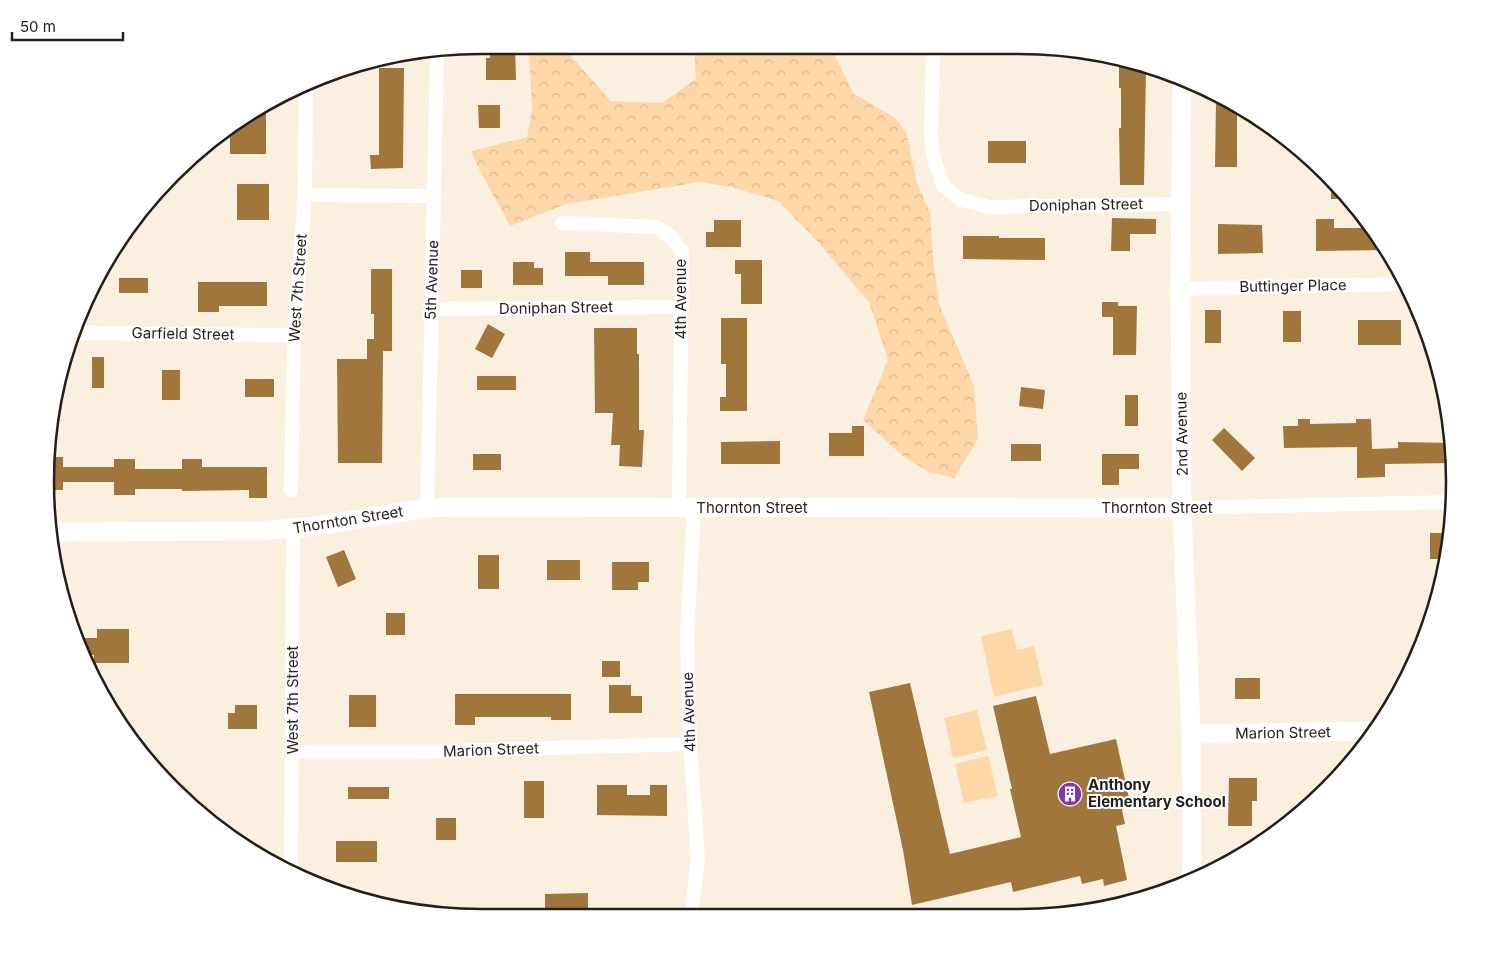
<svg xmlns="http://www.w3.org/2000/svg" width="1500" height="963" font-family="Inter,sans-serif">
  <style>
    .forest { fill: url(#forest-crowns) }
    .park { fill: #fdd7a7 }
    .building { fill: #a0763c }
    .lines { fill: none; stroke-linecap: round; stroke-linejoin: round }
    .street { stroke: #fff; stroke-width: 14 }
    .secondary { stroke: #fff; stroke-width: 19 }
    .labels { text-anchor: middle; stroke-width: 4; stroke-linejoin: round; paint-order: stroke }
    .street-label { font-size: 15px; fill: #221e19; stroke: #fff }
    .poi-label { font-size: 15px; font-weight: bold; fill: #221e19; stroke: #fff; text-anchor: start }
    .rim { fill: none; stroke: #221e19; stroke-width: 2.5 }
  </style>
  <defs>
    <pattern id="forest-crowns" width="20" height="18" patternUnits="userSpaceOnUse" patternTransform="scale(1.25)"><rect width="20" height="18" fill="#fdd7a7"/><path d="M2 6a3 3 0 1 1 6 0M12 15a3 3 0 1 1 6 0" fill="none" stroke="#d9b88f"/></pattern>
  </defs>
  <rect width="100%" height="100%" fill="#fbefe0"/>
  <polygon class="forest" points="529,45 562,46 611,101 662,103 696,79 694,46 834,47 832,51 854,94 895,118 907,134 916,180 930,213 933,258 939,304 974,386 978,439 954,478 929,472 904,457 863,420 888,360 869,302 819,243 778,201 731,187 700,182 566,204 510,226 477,165 472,151 527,137 532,111"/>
  <g class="park">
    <polygon points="1012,629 1017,650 1034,646 1043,685 994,697 981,636"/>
    <polygon points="977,710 987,750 953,758 944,718"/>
    <polygon points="988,756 998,796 964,803 955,764"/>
  </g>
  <g class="building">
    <polygon points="490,45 515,45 516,80 486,80 486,58 490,58"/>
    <polygon points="1119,63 1128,63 1146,68 1144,185 1120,185 1119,128 1121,128 1121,88 1119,88"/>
    <polygon points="379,68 404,68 403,168 371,169 370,155 379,155"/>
    <polygon points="1216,104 1230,104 1237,108 1237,167 1215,167"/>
    <polygon points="266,105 266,154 230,154 230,127 239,119"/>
    <polygon points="478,105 500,105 500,128 479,128"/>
    <rect x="988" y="141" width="38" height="22"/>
    <polygon points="1331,179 1347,194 1351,199 1331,199"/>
    <rect x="237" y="184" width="32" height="36"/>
    <polygon points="1112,218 1156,219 1156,234 1130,234 1130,251 1111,251"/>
    <polygon points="1316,219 1334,219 1334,228 1371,228 1387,250 1316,251"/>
    <polygon points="714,220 741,220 741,247 706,247 706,232 714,232"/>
    <polygon points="1218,224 1262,225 1263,253 1218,254"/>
    <polygon points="963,236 999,236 999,238 1045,238 1045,260 963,259"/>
    <polygon points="565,252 590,252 590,262 644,262 644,285 608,285 608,276 565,276"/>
    <polygon points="735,260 762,260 762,304 741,304 741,274 735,274"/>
    <polygon points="513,262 534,262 534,268 543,268 543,285 513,285"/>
    <polygon points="371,269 392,269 392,351 383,351 382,463 338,463 337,359 367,359 367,339 374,339 374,314 371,314"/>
    <rect x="461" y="270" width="21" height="18"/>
    <rect x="119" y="278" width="29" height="15"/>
    <polygon points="198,282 267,282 267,306 219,306 219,312 198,312"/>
    <polygon points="1102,302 1118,302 1118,306 1137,306 1136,355 1113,355 1113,317 1102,317"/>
    <rect x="1205" y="310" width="16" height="33"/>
    <rect x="1283" y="311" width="18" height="31"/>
    <polygon points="721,318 747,318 747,411 720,411 720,397 726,397 726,364 721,364"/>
    <rect x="1358" y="320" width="43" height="25"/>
    <polygon points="488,324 505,334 492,358 475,349"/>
    <polygon points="594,328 637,328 637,354 639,354 639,430 644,430 642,467 619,466 620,445 611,445 613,413 595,413"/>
    <rect x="92" y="357" width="12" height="31"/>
    <rect x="162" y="370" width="18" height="30"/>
    <rect x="477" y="376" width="39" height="14"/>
    <rect x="245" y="379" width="29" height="18"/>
    <polygon points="1021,387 1045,390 1043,409 1019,406"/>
    <rect x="1125" y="395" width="13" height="31"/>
    <polygon points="1298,419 1310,419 1310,424 1356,423 1356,419 1371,419 1372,449 1398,448 1398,442 1452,443 1453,463 1385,464 1385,477 1357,478 1357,447 1284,448 1283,426 1298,426"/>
    <polygon points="852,426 864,426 864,456 829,456 829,433 852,433"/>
    <polygon points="1224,428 1255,458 1242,471 1212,440"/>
    <polygon points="780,441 780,464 721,464 721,442"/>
    <rect x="1011" y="444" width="30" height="17"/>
    <rect x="473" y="454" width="28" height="16"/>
    <polygon points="1102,454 1139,454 1139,469 1119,469 1119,485 1102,485"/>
    <polygon points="49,457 63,457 63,467 114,467 114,459 135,459 135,469 182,469 182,459 202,459 202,467 267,467 267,498 249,498 249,490 182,491 182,489 135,489 135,495 114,495 114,482 63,482 63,490 46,490 46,475"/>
    <polygon points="1430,533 1444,533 1444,538 1449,538 1446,559 1430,559"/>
    <polygon points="344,550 356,579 338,587 326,557"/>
    <rect x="478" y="555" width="21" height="34"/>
    <rect x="547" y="560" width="33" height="20"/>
    <polygon points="612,562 649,562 649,582 638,582 638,590 612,590"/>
    <rect x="386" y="613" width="19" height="22"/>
    <polygon points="97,629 129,629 129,663 94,663 94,655 87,655 80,638 97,638"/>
    <rect x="602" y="661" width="18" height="16"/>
    <rect x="1235" y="678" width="25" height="21"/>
    <polygon points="910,683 950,854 1021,837 1010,789 1012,789 993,706 1036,696 1050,754 1116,739 1129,798 1120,800 1125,824 1116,826 1127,880 1104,886 1103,879 1082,884 1080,876 1013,892 1011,882 912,905 903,850 869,692"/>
    <polygon points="609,685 631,685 631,696 642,696 642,713 609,713"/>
    <polygon points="455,694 571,694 571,720 551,720 551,717 475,717 475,725 455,725"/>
    <rect x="349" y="695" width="27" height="32"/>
    <polygon points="235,705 257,705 257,729 228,729 228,713 235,713"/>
    <polygon points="1229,778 1257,778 1257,801 1252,801 1252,826 1228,826"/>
    <rect x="524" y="781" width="20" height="37"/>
    <polygon points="597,785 627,785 627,795 650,795 650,785 667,785 667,816 597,815"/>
    <rect x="348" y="787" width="41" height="12"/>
    <rect x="436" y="818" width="20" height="22"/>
    <rect x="336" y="841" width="41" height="21"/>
    <polygon points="588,893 588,912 569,912 569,915 545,915 545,894"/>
  </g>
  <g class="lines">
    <g class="street">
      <polyline points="933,48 931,135 933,155 943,186 961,200 991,207 1181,204"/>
      <polyline points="305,195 435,196"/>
      <polyline points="562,223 657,227 672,238 682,252 679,508"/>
      <polyline points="1180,289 1406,284"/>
      <polyline points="431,309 682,307"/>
      <polyline points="73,333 294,335"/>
      <polyline points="79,333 79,320"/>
      <polyline points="291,490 294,335 305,195 306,86"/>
      <path d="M 427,508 C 430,356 435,204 437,52"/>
      <polyline points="1182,508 1454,502"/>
      <polyline points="293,752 418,752 690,744"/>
      <polyline points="291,871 293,529"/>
      <polyline points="691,915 698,859 690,744 687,638 694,508"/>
    </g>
    <g class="secondary">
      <polyline points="1182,77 1180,289 1182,508 1191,734 1192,880"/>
      <polyline points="52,532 260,531 317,526 427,508 449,507 1182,508"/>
      <polyline points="1191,734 1375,731"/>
    </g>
  </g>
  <defs>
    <g id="building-disc" transform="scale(1.25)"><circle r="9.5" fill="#8236a7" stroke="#fff"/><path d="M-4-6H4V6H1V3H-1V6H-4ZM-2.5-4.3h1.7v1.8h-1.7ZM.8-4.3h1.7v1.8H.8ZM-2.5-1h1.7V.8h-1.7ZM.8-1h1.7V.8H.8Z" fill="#fff"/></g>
  </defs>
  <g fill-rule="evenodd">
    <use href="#building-disc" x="1070" y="794"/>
  </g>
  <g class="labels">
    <g class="street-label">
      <text transform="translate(1086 205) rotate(-1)" y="5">Doniphan Street</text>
      <text transform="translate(432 280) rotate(-88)" y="5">5th Avenue</text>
      <text transform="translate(1293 286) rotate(-1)" y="5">Buttinger Place</text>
      <text transform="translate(298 288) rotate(-86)" y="5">West 7th Street</text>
      <text transform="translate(681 299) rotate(-90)" y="5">4th Avenue</text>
      <text transform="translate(556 308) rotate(-1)" y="5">Doniphan Street</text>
      <text transform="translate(183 334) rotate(1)" y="5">Garfield Street</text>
      <text transform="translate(1182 434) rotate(-91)" y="5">2nd Avenue</text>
      <text x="752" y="513">Thornton Street</text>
      <text x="1157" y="513">Thornton Street</text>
      <text transform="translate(348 520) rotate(-9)" y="5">Thornton Street</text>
      <text transform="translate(293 700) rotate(-90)" y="5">West 7th Street</text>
      <text transform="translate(689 712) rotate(-92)" y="5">4th Avenue</text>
      <text transform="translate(1283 733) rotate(-1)" y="5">Marion Street</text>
      <text transform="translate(491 750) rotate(-2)" y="5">Marion Street</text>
    </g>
    <g class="poi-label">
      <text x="1088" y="790">Anthony<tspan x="1088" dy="17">Elementary School</tspan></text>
    </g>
  </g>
  <path d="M0 0H1500V963H0ZM481 54H1019A427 427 0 0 1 1446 481V482A427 427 0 0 1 1019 909H481A427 427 0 0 1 54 482V481A427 427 0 0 1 481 54Z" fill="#fff" fill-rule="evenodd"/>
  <path class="rim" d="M481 54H1019A427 427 0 0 1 1446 481V482A427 427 0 0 1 1019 909H481A427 427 0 0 1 54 482V481A427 427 0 0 1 481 54Z"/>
  <path d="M12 32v8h111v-8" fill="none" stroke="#221e19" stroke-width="2.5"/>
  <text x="20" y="32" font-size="15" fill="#221e19" stroke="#ffffff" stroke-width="4" paint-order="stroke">50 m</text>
</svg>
